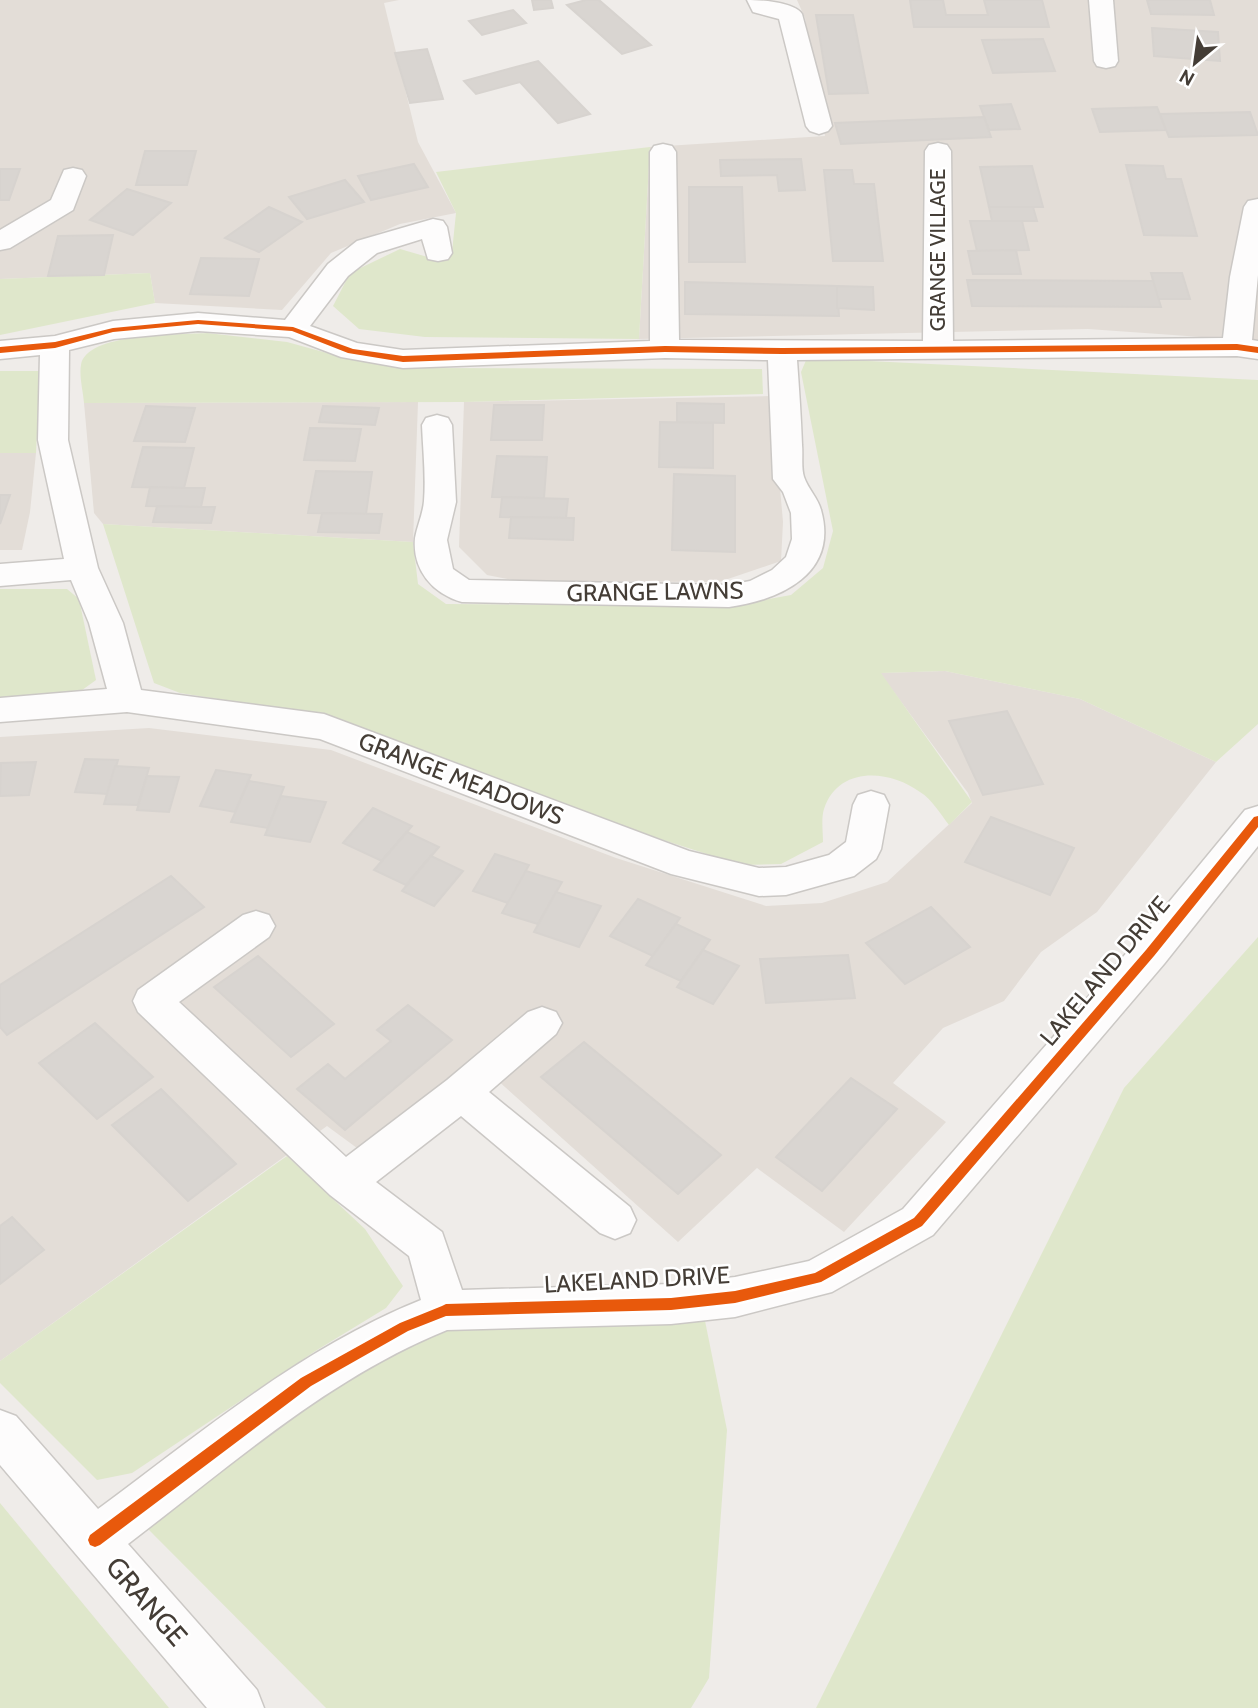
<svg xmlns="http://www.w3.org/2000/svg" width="1258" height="1708" font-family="Cabin,sans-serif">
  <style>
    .residential { fill: #e3ddd7 }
    .green { fill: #dfe7cb }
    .building { fill: #d9d5d1; stroke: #d7d3cf; stroke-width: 2 }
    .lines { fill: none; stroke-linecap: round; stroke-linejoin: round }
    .street-casing { stroke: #cbc8c5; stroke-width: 3 }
    .street { fill: #fdfcfc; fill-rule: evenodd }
    .cycleway-casing { stroke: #fff; stroke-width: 5 }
    .cycleway { fill: #e8590c; fill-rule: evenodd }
    .labels { text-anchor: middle; stroke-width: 5; stroke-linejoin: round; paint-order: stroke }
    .far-street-label { font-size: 21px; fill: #443d36; stroke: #fff }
    .street-label { font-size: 24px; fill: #443d36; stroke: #fff }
    .near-street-label { font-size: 28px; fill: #443d36; stroke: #fff }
  </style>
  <rect width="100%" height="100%" fill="#efece9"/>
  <g class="residential">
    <polygon points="0,0 399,0 384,3 418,142 456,213 400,224 331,253 282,310 155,303 150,273 0,279"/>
    <polygon points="797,0 1258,0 1258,341 1088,329 639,339 650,147 825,136 805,18"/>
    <polygon points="772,396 783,522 781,561 719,582 518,581 487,575 459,547 464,402"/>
    <polygon points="418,402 413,542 103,524 94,513 84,403"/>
    <polygon points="0,453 36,453 30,512 22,550 0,550"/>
    <polygon points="945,671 1080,699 1216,762 1097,912 1041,952 1004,1001 943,1028 893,1083 946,1122 844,1232 757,1168 678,1242 476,1061 357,1148 327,1126 0,1361 0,737 149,728 331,750 616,858 766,906 822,903 887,882 972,803 968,793 880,673"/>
  </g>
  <g class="green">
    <polygon points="650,147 639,339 425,337 359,329 333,306 350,273 400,249 438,260 452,252 456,213 436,172"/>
    <polygon points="150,273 155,303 0,335 0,279"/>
    <path d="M 207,333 L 287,342 L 349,359 L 416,368 L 762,369 L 763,394 L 464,402 L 84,403 C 83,391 79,376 81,365 C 86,332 181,335 207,333 Z"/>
    <path d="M 807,358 L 1258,380 L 1258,724 L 1216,762 L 1080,699 L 945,671 L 881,673 L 972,802 L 949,825 C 941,815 932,799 920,792 C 889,769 838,766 824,809 C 821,818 823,832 823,842 L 781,864 L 741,865 L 632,830 L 326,716 L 180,693 L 154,683 L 103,524 L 413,542 L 418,584 L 446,604 L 731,606 L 791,595 L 823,568 L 833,531 L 801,372 Z"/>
    <polygon points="0,371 40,371 36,453 0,453"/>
    <polygon points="0,589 67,589 79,599 96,680 78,693 0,699"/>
    <polygon points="1258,937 1258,1708 816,1708 1124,1088"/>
    <polygon points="287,1156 365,1229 403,1286 386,1308 317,1350 132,1473 97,1480 0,1383 0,1361"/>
    <polygon points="701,1301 727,1430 709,1678 691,1708 326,1708 147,1528 404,1327"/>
    <polygon points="0,1503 169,1708 0,1708"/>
  </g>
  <g class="building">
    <polygon points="532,0 551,0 553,8 534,10"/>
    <polygon points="586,0 599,0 651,45 622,54 567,5"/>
    <polygon points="910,0 943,0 946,15 988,15 984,0 1042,0 1049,27 914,27"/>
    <polygon points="1147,0 1210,0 1214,15 1151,14"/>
    <polygon points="513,10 526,23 482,35 469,21"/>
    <polygon points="816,15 853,15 868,93 829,94"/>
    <polygon points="1152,28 1218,32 1220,61 1154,56"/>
    <polygon points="1043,39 1055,71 993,73 982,40"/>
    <polygon points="427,49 443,99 410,103 395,53"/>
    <polygon points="538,61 590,114 558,123 520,82 476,94 464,81"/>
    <polygon points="1011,104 1020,129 989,130 980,106"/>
    <polygon points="1157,107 1166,130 1100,132 1092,109"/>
    <polygon points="1250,112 1258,135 1169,137 1160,114"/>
    <polygon points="984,117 991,137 841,144 835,123"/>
    <polygon points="145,151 196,151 187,185 136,185"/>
    <polygon points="801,159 805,190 779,191 777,175 721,176 720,160"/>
    <polygon points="414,164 428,187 371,200 358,176"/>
    <polygon points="1126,165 1163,166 1166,179 1181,179 1197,236 1144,235"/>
    <polygon points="1032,166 1043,207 989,207 980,167"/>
    <polygon points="0,169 20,169 9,200 0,200"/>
    <polygon points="824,170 852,170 854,184 874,184 883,261 833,261"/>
    <polygon points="345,180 364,202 307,219 289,197"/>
    <polygon points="689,187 742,187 745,262 689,262"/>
    <polygon points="127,189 171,203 133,235 90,220"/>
    <polygon points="269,207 302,222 259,252 225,238"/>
    <polygon points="989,207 1033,207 1037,221 992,221"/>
    <polygon points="970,221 1022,221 1029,250 977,251"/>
    <polygon points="113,235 104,275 48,276 58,236"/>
    <polygon points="1016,250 1021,274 973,274 968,251"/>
    <polygon points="201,258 259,259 249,296 190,294"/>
    <polygon points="1151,273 1182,273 1190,299 1158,299"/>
    <polygon points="967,280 1153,281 1161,307 972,306"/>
    <polygon points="685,282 837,286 839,316 685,314"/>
    <polygon points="837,286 873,287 874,310 837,308"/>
    <polygon points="677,403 724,404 724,423 677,422"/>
    <polygon points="494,405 544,405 542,440 491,440"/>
    <polygon points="146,406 195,408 185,442 134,441"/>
    <polygon points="323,406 379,408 375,425 319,422"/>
    <polygon points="660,422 713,423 713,468 659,467"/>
    <polygon points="310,428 361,429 355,461 304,460"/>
    <polygon points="143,447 194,448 184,488 132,487"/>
    <polygon points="497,456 547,457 544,498 492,497"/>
    <polygon points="316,471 372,472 366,514 308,513"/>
    <polygon points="674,474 735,476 735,552 672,550"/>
    <polygon points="150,487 184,488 205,488 201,507 146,506"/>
    <polygon points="0,495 10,495 0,524"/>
    <polygon points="502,497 568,499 566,518 500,517"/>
    <polygon points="157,506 201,507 215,507 211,523 153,522"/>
    <polygon points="322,513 382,514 379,533 318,532"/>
    <polygon points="511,517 574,518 573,540 509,538"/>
    <polygon points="1007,711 1043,784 983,795 949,721"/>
    <polygon points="85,759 118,760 108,794 75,792"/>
    <polygon points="36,762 29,795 0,796 1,763"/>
    <polygon points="115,766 149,768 138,805 104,804"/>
    <polygon points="216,770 251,775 235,812 200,806"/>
    <polygon points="147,776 179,777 169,812 137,810"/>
    <polygon points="249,781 284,787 268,828 231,822"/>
    <polygon points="281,796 326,802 310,842 265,835"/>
    <polygon points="373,808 412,826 382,861 343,843"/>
    <polygon points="991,817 1074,848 1050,895 965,862"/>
    <polygon points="407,832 439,847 406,885 374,870"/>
    <polygon points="495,854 529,865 508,903 473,891"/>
    <polygon points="431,856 463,871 434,906 402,891"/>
    <polygon points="526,871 562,882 538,924 502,913"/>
    <polygon points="171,876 204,907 7,1035 0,1027 0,985"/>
    <polygon points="556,892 601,906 579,947 534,932"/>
    <polygon points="638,899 680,918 653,956 610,936"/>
    <polygon points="931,907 970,947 905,984 866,943"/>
    <polygon points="676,924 710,940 681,981 646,965"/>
    <polygon points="703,950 739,966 713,1004 677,987"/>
    <polygon points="848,955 855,998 766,1003 760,959"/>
    <polygon points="258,956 334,1024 291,1057 214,987"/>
    <polygon points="408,1005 452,1040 345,1130 297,1089 328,1064 345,1079 391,1041 377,1030"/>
    <polygon points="95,1023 153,1077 97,1119 39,1063"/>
    <polygon points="584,1042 721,1155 678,1194 541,1077"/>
    <polygon points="851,1078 897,1109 822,1191 776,1157"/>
    <polygon points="161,1089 236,1164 188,1201 112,1125"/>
    <polygon points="12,1217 44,1250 0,1284 0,1226"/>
  </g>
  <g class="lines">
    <g class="street-casing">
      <g id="street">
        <path d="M 747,0 C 761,0 794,2 802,14 L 832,126 L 828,131 L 819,134 L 810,131 L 806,126 L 779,19 L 753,12 Z"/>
        <polygon points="1089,0 1113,0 1118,61 1115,66 1106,68 1097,66 1094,61"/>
        <path d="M 938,143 L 947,145 L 951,151 L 953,341 L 1223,338 L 1230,277 L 1244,207 L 1248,201 L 1258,199 L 1258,275 L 1252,340 L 1258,341 L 1258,359 L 1237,356 L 797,360 C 799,388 801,417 802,445 C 803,455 801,468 804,477 C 808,489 818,498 821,510 C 839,574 780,600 729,607 L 462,602 C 433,594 412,570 415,538 C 417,526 423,514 424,501 C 426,476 423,450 422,425 L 426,418 L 437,415 L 448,418 L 452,425 L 456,502 L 447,540 L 453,569 L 469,580 L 729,585 L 750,581 L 772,570 L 786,557 L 792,539 L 791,513 L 783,492 L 773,479 L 768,360 L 665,358 L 403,368 L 341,357 L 289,337 L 198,331 L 114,339 L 69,350 L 68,440 L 98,568 L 123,623 L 141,690 L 324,714 L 689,851 L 759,868 L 786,867 L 829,855 L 846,842 L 853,805 L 858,795 L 871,791 L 884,795 L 889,805 L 881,849 L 876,859 L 854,876 L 786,895 L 759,896 L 671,874 L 320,739 L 127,712 L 0,722 L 0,698 L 107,689 L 89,623 L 71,580 L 0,586 L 0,564 L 64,559 L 38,440 L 40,355 L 0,359 L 0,341 L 55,336 L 113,321 L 198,313 L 285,320 L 328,264 L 357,241 L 433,219 L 443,221 L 447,227 L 452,253 L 448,259 L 438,261 L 428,259 L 422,239 L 377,253 L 348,276 L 310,326 L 357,343 L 403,350 L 650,341 L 650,152 L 654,146 L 663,144 L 672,146 L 676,152 L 679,340 L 923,341 L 925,151 L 929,145 Z"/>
        <polygon points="73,168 82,170 86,176 73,210 10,248 0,250 0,230 51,200 64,170"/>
        <path d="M 1258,806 L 1258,846 L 1164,964 L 933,1235 L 832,1292 L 735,1317 L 671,1324 L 447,1330 C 328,1378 229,1467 128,1544 L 257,1690 L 264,1708 L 207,1708 L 0,1465 L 0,1410 L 16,1416 L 98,1509 C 201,1433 301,1348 421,1300 L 409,1256 L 330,1195 L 138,1012 L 133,1001 L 138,990 L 243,915 L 256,911 L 269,915 L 275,926 L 269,937 L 179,1002 L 346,1157 L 447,1080 L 528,1012 L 542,1007 L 556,1012 L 562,1023 L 556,1034 L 489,1092 L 630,1207 L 636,1220 L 630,1233 L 615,1239 L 600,1233 L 461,1116 L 376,1182 L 442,1232 L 462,1290 L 671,1284 L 735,1277 L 809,1261 L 903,1209 L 1136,942 L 1245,810 Z"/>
      </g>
    </g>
    <use href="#street" class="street"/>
    <g class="cycleway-casing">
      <g id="cycleway">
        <polygon points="198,320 293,327 353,349 403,356 665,346 782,348 1237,344 1258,347 1258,353 1237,350 782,354 665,352 403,362 348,353 292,331 198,324 113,332 55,348 0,353 0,347 55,342 113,328"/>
        <polygon points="1258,816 1258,827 1154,956 922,1226 821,1282 735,1303 671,1310 446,1316 408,1331 311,1386 100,1545 95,1547 90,1545 88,1540 90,1535 301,1378 400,1323 442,1306 446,1304 671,1298 735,1291 815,1273 914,1218 1146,950 1254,817"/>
      </g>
    </g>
    <use href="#cycleway" class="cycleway"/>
  </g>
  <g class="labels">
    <g class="far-street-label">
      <text transform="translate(938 250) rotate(-90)" y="7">GRANGE VILLAGE</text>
    </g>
    <g class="street-label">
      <text transform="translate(655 592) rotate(-1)" y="8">GRANGE LAWNS</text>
      <text transform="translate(461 779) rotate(21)" y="8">GRANGE MEADOWS</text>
      <text transform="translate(1105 971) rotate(-50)" y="8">LAKELAND DRIVE</text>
      <text transform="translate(637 1280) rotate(-3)" y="8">LAKELAND DRIVE</text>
    </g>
    <g class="near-street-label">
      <text transform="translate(147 1601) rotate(49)" y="10">GRANGE</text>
    </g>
  </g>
  <g transform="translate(1195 63) rotate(209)" stroke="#ffffff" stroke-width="5" paint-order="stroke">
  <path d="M0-5L12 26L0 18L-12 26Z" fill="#443d36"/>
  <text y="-10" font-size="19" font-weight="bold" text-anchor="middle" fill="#443d36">N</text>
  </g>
</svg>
